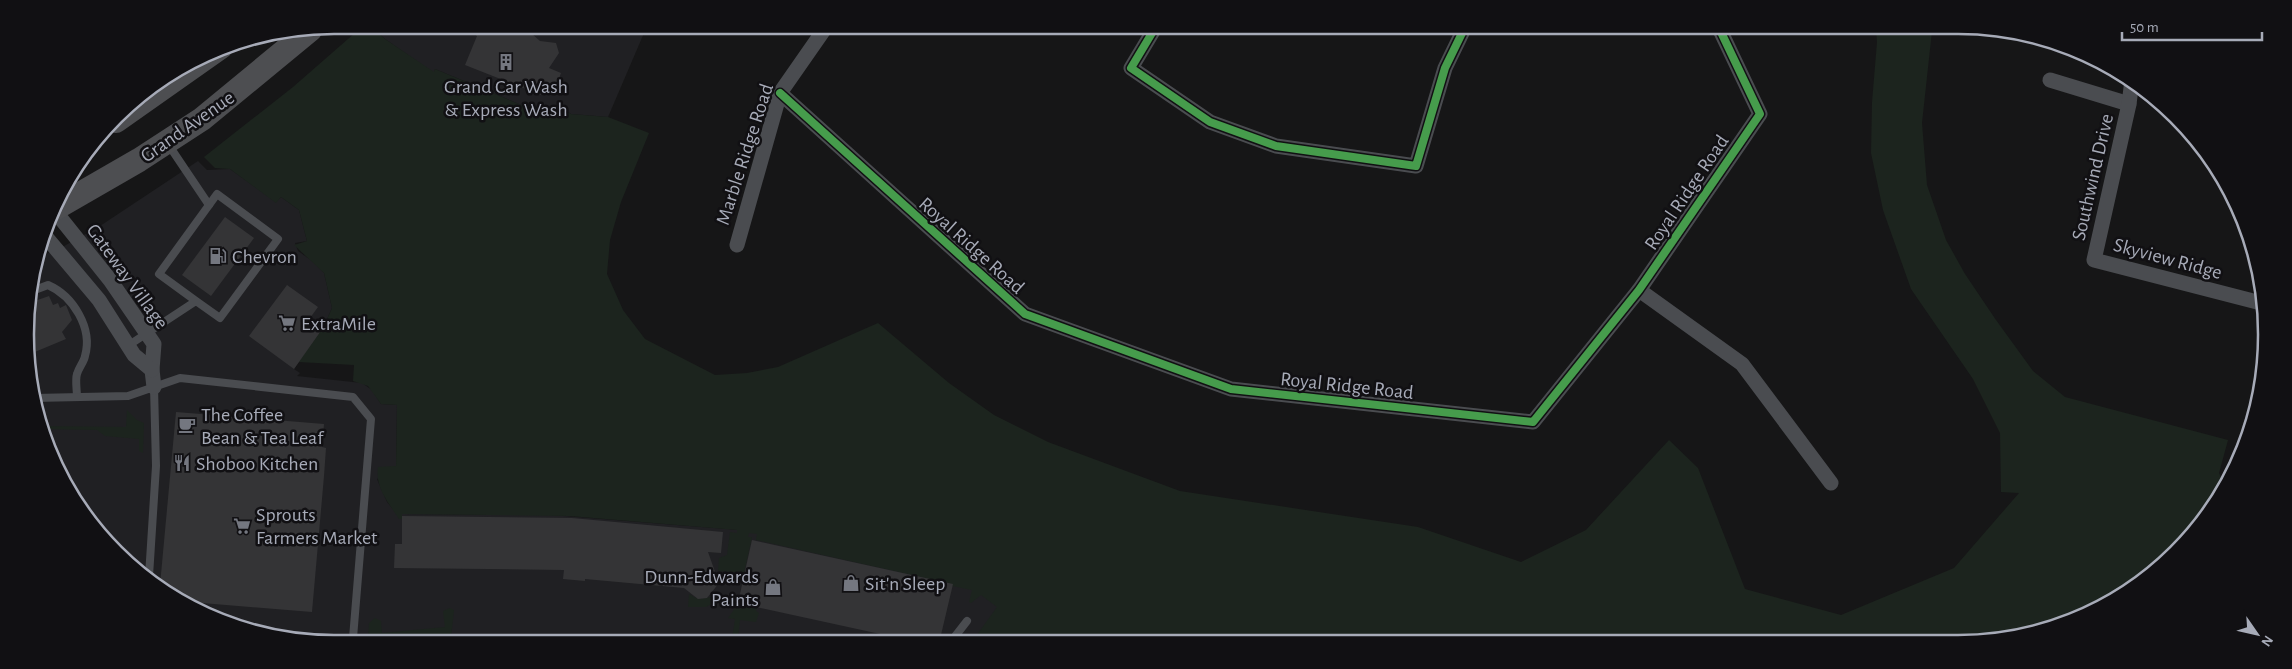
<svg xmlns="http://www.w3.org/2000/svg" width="2292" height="669" font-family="'Alegreya Sans',sans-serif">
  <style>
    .built { fill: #202023 }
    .green { fill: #1c241e }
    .building { fill: #343436 }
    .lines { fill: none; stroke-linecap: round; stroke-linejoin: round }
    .service { stroke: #4a4c50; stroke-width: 8 }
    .minor { stroke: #4a4c50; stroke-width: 15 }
    .primary { stroke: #4d4e51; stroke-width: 24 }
    .cycleway-casing { stroke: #111013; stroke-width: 11 }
    .cycleway { stroke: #469c4c; stroke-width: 8 }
    .labels { text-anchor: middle; stroke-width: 5; stroke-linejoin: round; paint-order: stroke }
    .poi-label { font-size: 20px; fill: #a7abb8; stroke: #111013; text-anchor: start }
    .street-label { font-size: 20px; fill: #a7abb8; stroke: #111013 }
    .rim { fill: none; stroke: #a7abb8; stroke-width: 2.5 }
  </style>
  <rect width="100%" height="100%" fill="#161617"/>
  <g class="built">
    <polygon points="370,25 647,26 608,117 571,114 565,110 545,115 435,69 434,73 385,39"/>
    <polygon points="198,161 207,170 230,169 276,202 281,197 299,210 307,241 295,243 298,251 315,263 324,273 332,308 323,328 294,369 300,373 297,376 362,383 372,390 381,404 397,405 396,466 377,479 387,502 402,519 402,514 551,515 753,531 981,586 1019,598 987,639 274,638 180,602 89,523 36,415 26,314 41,256 57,250 100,226"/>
  </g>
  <g class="green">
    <path d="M 364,25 L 370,25 L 385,39 L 434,72 L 435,69 L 545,115 L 565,110 L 571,114 L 608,117 L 649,133 L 621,202 L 610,240 L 607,274 L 623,310 L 645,339 L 715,375 L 747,373 L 778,367 L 878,323 L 949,383 L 994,415 L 1048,442 L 1180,491 L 1418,527 L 1521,562 L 1586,530 L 1669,440 L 1698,468 L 1745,589 L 1841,615 L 1954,568 L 2019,493 L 2001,492 L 2000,433 L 1973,379 L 1911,289 L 1883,210 L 1871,153 L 1872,102 L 1877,42 L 1876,30 L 1932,31 L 1922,123 L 1927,185 L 1946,240 L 1965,274 L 1996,320 L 2033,371 L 2065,397 L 2228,440 L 2219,473 L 2226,488 L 2162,567 L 2094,612 L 1998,641 L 974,639 L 997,607 L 981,595 L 971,603 L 969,602 L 972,590 L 952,586 L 952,584 L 756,540 L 757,534 L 749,533 L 748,537 L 752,537 L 744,573 L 718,571 L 719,558 L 727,555 L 730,532 L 737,533 L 737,530 L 569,516 L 402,514 L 402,519 L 399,519 C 388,502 375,488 378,467 L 396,466 L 397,405 L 381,404 L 368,386 L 353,381 L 354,365 L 298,362 L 323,328 L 332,308 L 324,273 L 294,245 L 307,241 L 299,210 L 281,197 L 276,203 L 230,169 L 215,168 L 204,157 L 293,87 Z"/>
    <polygon points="127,410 137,420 144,423 143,453 139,451 139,439 105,436 97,430 43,429 41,426 126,427"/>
    <polygon points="689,594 698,599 718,596 715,602 706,607 688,607"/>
    <polygon points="738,604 757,608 756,611 759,613 756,622 740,620 738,639 732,639 735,619 728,618"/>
    <polygon points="450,608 454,610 451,638 368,638 369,623 375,618 381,621 382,633 445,627 443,611"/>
  </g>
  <g class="building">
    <polygon points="462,25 523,26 540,41 556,43 559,53 549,68 561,73 554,93 543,89 541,95 465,65 477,36"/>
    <polygon points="225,217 254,238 211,296 182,275"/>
    <polygon points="287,285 318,307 310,318 323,328 294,369 249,336"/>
    <polygon points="49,296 53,305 58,303 60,308 66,305 72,320 62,332 66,339 30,354 26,314 29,303"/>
    <polygon points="176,412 324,424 322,447 326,448 324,476 312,612 178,601 160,585"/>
    <polygon points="402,516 572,518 723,532 721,553 708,552 719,583 707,598 698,599 684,588 585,579 585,581 563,579 564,570 394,568 395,544 402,544"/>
    <polygon points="752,540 953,584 940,639 903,639 738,603"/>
  </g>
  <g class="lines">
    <g class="service">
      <polyline points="168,144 209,205"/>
      <path d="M 32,291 L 48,285 C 73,296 93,328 85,356 C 84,362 79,367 77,374 C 75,380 77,390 77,397"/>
      <polyline points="129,345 196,301 159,274 217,194 278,239 220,318 196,301"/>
      <polyline points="34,398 128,396 180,378 353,397 371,419 353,638"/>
      <polyline points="149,576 156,466 154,387"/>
      <polyline points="767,639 767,638"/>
      <polyline points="953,639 967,621"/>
    </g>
    <g class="minor">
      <polyline points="1155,28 1131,68 1210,122 1276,146 1416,166 1445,68 1464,29"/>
      <polyline points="2050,80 2129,104"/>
      <polyline points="2132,80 2129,104 2094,260 2261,303"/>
      <polyline points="780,93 1025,314 1231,389 1533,422 1639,290 1760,114 1720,30"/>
      <polyline points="54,210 110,280 154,344 152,370 154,387"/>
      <polyline points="46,237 99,300 134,355 152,370"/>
      <polyline points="737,245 780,93 826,27"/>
      <polyline points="1639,290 1742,364 1831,483"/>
    </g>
    <g class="primary">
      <polyline points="116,121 221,47"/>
      <polyline points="54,209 139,160 202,119 310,30"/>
    </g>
    <g class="cycleway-casing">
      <g id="cycleway">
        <polyline points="1155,28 1131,68 1210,122 1276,146 1416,166 1445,68 1464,29"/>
        <polyline points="780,93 1025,314 1231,389 1533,422 1639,290 1760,114 1720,30"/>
      </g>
    </g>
    <use href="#cycleway" class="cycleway"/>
  </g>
  <defs>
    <g id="building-bare" transform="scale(1.35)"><path d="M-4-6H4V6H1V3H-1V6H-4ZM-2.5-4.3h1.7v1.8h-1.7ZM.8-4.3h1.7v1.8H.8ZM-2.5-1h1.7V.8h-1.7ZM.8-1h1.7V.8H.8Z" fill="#747780" stroke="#111013" stroke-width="2.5" paint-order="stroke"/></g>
    <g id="fuel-bare" transform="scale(1.35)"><path d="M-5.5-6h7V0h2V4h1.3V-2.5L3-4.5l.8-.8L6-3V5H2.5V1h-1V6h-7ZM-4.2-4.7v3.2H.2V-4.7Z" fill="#747780" stroke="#111013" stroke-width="2.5" paint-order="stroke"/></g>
    <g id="supermarket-bare" transform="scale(1.35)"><path d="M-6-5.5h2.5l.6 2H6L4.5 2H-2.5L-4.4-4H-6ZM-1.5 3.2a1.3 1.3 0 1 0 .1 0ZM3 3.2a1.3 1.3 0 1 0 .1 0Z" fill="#747780" stroke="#111013" stroke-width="2.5" paint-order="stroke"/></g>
    <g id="cafe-bare" transform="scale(1.35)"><path d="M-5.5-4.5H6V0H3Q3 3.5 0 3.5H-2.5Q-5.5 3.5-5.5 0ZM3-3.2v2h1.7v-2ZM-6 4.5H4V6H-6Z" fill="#747780" stroke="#111013" stroke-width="2.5" paint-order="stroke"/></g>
    <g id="restaurant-bare" transform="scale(1.35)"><path d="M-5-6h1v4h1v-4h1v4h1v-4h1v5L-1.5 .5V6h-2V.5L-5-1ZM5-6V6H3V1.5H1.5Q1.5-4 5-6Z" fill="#747780" stroke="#111013" stroke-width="2.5" paint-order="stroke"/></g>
    <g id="shop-bare" transform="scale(1.35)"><path d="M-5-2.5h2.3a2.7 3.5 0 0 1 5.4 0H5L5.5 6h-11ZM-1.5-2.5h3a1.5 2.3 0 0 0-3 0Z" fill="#747780" stroke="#111013" stroke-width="2.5" paint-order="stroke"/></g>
  </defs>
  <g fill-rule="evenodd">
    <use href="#building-bare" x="506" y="62"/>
    <use href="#fuel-bare" x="218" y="256"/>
    <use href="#supermarket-bare" x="287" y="323"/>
    <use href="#cafe-bare" x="187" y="425"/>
    <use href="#restaurant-bare" x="182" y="463"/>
    <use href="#supermarket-bare" x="242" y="526"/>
    <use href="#shop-bare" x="851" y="583"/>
    <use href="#shop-bare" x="773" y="587"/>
  </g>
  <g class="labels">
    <g class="poi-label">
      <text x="506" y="93" text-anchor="middle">Grand Car Wash<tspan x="506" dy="23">&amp; Express Wash</tspan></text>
      <text x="232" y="263">Chevron</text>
      <text x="301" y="330">ExtraMile</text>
      <text x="201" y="421">The Coffee<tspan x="201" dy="23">Bean &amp; Tea Leaf</tspan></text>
      <text x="196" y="470">Shoboo Kitchen</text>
      <text x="256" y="521">Sprouts<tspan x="256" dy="23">Farmers Market</tspan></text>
      <text x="759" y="583" text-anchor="end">Dunn-Edwards<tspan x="759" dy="23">Paints</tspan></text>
      <text x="865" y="590">Sit'n Sleep</text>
    </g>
    <g class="street-label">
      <text transform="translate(187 126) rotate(-35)" y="7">Grand Avenue</text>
      <text transform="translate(744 154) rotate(-72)" y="7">Marble Ridge Road</text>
      <text transform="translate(2092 177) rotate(-77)" y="7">Southwind Drive</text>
      <text transform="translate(1686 192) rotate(-56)" y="7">Royal Ridge Road</text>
      <text transform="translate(972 245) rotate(42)" y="7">Royal Ridge Road</text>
      <text transform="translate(2168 258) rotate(15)" y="7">Skyview Ridge</text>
      <text transform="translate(128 276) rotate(54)" y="7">Gateway Village</text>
      <text transform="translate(1347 385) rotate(6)" y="7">Royal Ridge Road</text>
    </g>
  </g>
  <path d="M0 0H2292V669H0ZM334 34H1958A300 300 0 0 1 2258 334V335A300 300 0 0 1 1958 635H334A300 300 0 0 1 34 335V334A300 300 0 0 1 334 34Z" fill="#111013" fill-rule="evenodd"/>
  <path class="rim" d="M334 34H1958A300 300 0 0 1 2258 334V335A300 300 0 0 1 1958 635H334A300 300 0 0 1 34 335V334A300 300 0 0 1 334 34Z"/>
  <g transform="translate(2257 634) rotate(124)" stroke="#111013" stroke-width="4" paint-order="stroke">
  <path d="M0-4L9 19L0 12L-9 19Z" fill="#a7abb8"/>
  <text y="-8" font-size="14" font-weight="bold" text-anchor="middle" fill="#a7abb8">N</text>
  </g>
  <path d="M2122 32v8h140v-8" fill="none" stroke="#a7abb8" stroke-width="2.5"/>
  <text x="2130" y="32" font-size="15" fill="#a7abb8" stroke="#111013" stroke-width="4" paint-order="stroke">50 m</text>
</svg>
